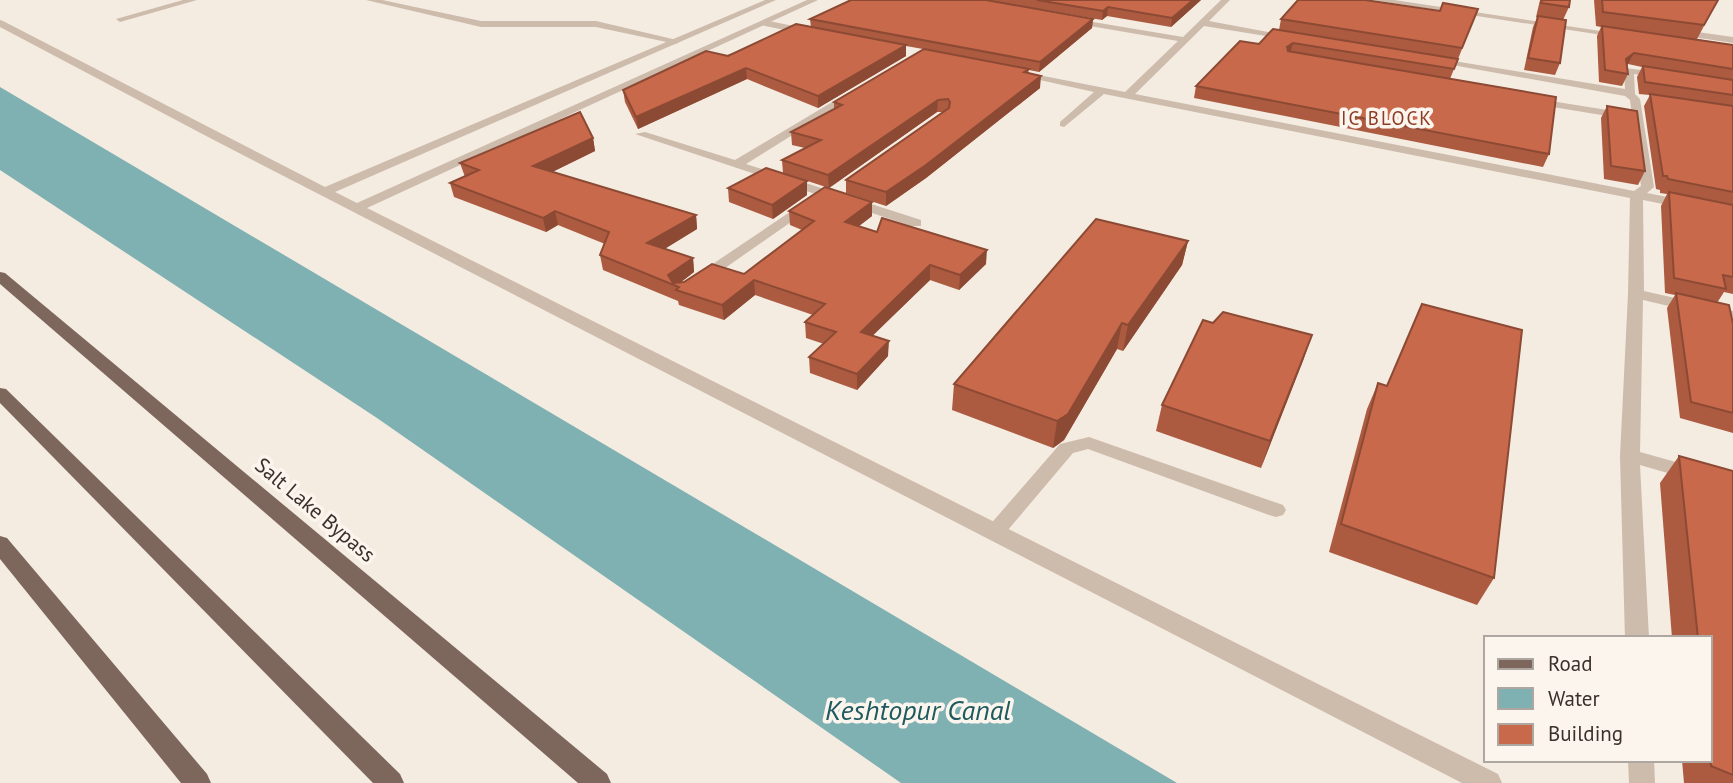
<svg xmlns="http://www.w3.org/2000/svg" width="1733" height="783" font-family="'PT Sans',sans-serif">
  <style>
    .water { fill: #7fb0b2 }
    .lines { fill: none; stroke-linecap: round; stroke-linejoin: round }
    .service { fill: #cdbbac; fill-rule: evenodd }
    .tertiary { fill: #cdbbac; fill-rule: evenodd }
    .primary { fill: #7d675c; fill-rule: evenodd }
    .wall { fill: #ac5a40 }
    .shaded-wall { fill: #8c4a34 }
    .building { fill: #c8694b; stroke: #8c4a34; stroke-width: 2 }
    .labels { text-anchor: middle; stroke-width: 7; stroke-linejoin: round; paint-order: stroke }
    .far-neighbourhood-label { font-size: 19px; letter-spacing: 2px; fill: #8c3b22; stroke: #fbf5ee }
    .street-label { font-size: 21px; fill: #3b302b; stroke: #fbf5ee }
    .near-water-label { font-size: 28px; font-style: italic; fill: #1f5a5e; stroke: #fbf5ee }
  </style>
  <rect width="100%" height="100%" fill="#f4ebe1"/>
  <polygon class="water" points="0,87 1177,783 901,783 377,418 0,170"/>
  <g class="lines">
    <g class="service">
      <polygon points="183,0 197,0 120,22 116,19"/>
      <polygon points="366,0 382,0 481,21 596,21 681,41 676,44 596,27 481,27"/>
      <polygon points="1221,0 1230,0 1209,21 1295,37 1290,40 1204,26 1135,94 1634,191 1641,186 1630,100 1625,96 1430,61 1435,58 1625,89 1624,68 1660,72 1665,75 1660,78 1634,74 1635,94 1640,99 1654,187 1647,193 1733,210 1733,218 1643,200 1644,291 1733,311 1733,321 1643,300 1640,452 1733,478 1733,492 1640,465 1649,638 1625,638 1620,456 1628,294 1630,198 1104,94 1064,127 1060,126 1060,122 1094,92 1013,74 1018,71 1125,92 1178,41 1072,23 1068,20 1069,18 1183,37"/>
      <polygon points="764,20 808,29 813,32 808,35 761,25 760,23"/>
      <polygon points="849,92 858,94 746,164 921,220 921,226 911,226 635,134 645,132 735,160"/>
      <polygon points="1532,98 1626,113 1632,116 1626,119 1528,103 1528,99"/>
      <polygon points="809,199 814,200 814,206 705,282 695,282 693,279 695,276"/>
      <polygon points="1089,437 1283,505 1286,510 1283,515 1276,517 1269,515 1088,449 1073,453 1002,537 995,540 988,537 985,532 988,527 1060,444"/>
      <polygon points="1628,760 1654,760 1655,783 1629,783"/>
    </g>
    <g class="tertiary">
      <polygon points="765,0 776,0 335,192 357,203 807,0 818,0 367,208 1498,774 1502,783 1462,783 210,138 0,27 0,20 3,21 325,187"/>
      <polygon points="1372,0 1394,0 1627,35 1622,38"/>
      <polygon points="1676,29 1733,37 1733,43 1673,34 1671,32"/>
    </g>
    <g class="primary">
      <polygon points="0,272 5,273 607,774 611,783 578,783 0,284"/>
      <polygon points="0,388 6,389 400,774 404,783 373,783 0,403"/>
      <polygon points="0,536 7,538 207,774 211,783 181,783 0,559"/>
    </g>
  </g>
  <g class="wall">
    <polygon points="851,0 1201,0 1171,27 1107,16 1102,20 1010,4 1093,19 1092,28 1039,72 1029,70 1028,73 1040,88 926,178 886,206 846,193 846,180 944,112 937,112 829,188 783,173 782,160 805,148 792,145 791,132 834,109 834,102 923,49 906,46 906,56 818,108 747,79 638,129 625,102 623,90 811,27 810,19"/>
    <polygon points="1540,0 1570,0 1569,7 1563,20 1560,63 1555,75 1524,70 1533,27 1537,18 1536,17"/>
    <polygon points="1594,0 1718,0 1697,39 1733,45 1733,294 1724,292 1717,303 1733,324 1733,433 1680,418 1667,308 1675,295 1665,293 1661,206 1667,194 1660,193 1660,190 1656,189 1644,106 1650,95 1639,94 1637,77 1642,67 1628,64 1627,66 1628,74 1622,86 1599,82 1597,36 1601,27 1596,26"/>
    <polygon points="1478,9 1450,79 1549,154 1543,167 1194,98 1196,86 1279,30 1281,19"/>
    <polygon points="1607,106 1645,171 1638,185 1604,179 1601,118"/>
    <polygon points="593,138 595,151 552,172 696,215 697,229 664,249 693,258 694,272 681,282 744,274 802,230 790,225 789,211 872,202 872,216 859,226 986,264 959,290 930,280 873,335 888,356 857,390 810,373 809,357 824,344 806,338 805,322 813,315 755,295 724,320 679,305 678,301 603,270 600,255 605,244 558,225 546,232 454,197 450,183 465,177 460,163"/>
    <polygon points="728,188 807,195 773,219 729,202"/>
    <polygon points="1188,241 1182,265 1123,351 1117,349 1064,440 1053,448 952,410 954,384"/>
    <polygon points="1213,323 1312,335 1261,468 1156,431 1162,405"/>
    <polygon points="1378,383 1387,386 1494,578 1477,605 1329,552 1367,409"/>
    <polygon points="1679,456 1733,471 1733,783 1684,783 1682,760 1710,760 1710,638 1672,638 1660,483"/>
  </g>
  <g class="shaded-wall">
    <polygon points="1193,0 1201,0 1171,27 1172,18"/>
    <polygon points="1108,7 1107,16 1102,20 1103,11"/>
    <polygon points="1093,19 1092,28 1039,72 1040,62"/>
    <polygon points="1293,43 1290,54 1284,58 1287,47"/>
    <polygon points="906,45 906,56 818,108 818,96"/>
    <polygon points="1634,53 1628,64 1620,70 1626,59"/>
    <polygon points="746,68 747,79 638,129 636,117"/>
    <polygon points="1041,76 1040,88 926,178 886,206 886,192"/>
    <polygon points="938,100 937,112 829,188 828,175"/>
    <polygon points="593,138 595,151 536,180 533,166"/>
    <polygon points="807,181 807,195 773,219 772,205"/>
    <polygon points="872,202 872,216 846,236 845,222"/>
    <polygon points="555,211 558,225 546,232 543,218"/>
    <polygon points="696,215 697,229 650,258 647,243"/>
    <polygon points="1188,241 1182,265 1123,351 1128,325"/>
    <polygon points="987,250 986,264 959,290 960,275"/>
    <polygon points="693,258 694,272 676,286 668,275"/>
    <polygon points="930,265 930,280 861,347 861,332"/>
    <polygon points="754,280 755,295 724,320 722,305"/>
    <polygon points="1122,323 1117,349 1064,440 1053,448 1057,421"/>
    <polygon points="1312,335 1303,361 1261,468 1270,441"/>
    <polygon points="889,341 888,356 857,390 857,374"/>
  </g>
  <g class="building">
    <polygon points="851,0 986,0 1093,19 1040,62 810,19"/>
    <polygon points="1037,0 1193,0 1172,18 1108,7 1103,11"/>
    <polygon points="1298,0 1365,0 1440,11 1443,3 1478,9 1462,48 1281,19"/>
    <polygon points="1542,0 1570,0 1569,7 1541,3"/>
    <polygon points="1602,0 1718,0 1704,25 1603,12"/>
    <polygon points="1538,16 1566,20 1560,63 1528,58"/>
    <polygon points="796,24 906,45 818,96 746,68 636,117 623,90 706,51 728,56"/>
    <polygon points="1602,26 1733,45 1733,69 1634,53 1626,59 1628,74 1605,70"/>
    <polygon points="1273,29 1458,59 1454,69 1293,43 1287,47 1288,51 1556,97 1549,154 1196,86 1240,41 1259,44"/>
    <polygon points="924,49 1029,69 1024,72 1041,76 926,165 886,192 846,180 949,108 950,102 948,99 938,100 828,175 782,160 821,140 791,132 842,105 834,102"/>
    <polygon points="1643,66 1733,80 1733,95 1645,82"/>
    <polygon points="1650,94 1733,106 1733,192 1668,179 1667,176 1663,176"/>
    <polygon points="1607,106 1637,111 1645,171 1611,166"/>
    <polygon points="580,112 593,138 533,166 696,215 647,243 693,258 668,275 673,283 684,282 712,264 744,274 814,221 789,211 825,187 872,202 845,222 877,232 882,218 987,250 960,275 930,265 861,332 889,341 857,374 809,357 836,332 805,322 825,304 754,280 722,305 676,290 679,287 600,255 609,232 555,211 543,218 450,183 479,170 460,163"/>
    <polygon points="766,168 807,181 772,205 728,188"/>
    <polygon points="1669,192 1733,205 1733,277 1723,275 1726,289 1674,278"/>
    <polygon points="1096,219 1188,241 1128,325 1122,323 1068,414 1057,421 954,384"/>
    <polygon points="1676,293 1729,305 1733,324 1733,413 1691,402"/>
    <polygon points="1422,304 1522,330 1494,578 1341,524 1378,383 1387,386"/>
    <polygon points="1223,312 1312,335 1270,441 1162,405 1203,320 1213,323"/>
    <polygon points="1679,456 1733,471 1733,775 1711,766 1710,755 1710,638 1698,638"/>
  </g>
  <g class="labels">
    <g class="far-neighbourhood-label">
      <text x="1387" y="125">IC BLOCK</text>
    </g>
    <g class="street-label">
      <text transform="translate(315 510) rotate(40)" y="7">Salt Lake Bypass</text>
    </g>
    <g class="near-water-label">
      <text x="918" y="720">Keshtopur Canal</text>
    </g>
  </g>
  <rect x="1484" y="636" width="228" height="126" fill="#fbf5ee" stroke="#aea6a0" stroke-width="2"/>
  <rect x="1498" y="659" width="35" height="10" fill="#7d675c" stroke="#aea6a0" stroke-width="2"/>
  <text x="1548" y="671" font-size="21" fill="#3b302b">Road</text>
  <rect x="1498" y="688" width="35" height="21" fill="#7fb0b2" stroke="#aea6a0" stroke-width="2"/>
  <text x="1548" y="706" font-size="21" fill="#3b302b">Water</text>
  <rect x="1498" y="724" width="35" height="21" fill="#c8694b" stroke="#aea6a0" stroke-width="2"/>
  <text x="1548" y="741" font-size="21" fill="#3b302b">Building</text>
</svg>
